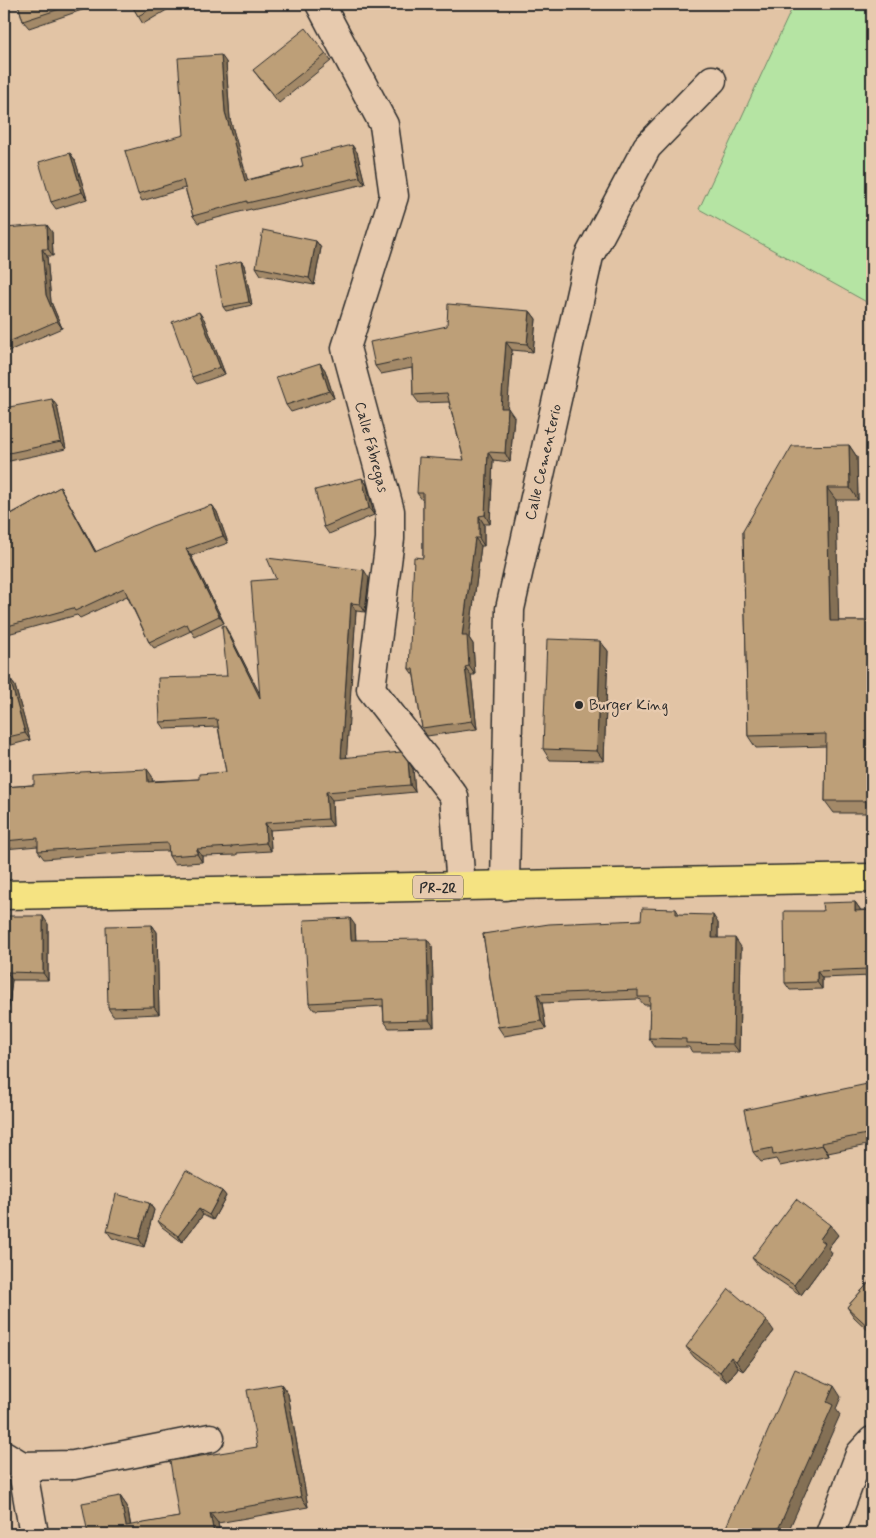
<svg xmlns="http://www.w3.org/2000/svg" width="876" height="1538" font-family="Mynerve,sans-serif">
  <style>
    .green { fill: #b5e4a3; stroke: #708867 }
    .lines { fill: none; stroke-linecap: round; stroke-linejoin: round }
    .minor-casing { stroke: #2b2b2b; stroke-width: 31 }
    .major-casing { stroke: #2b2b2b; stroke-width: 31 }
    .minor { stroke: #e7caae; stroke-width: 28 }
    .major { stroke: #f5e382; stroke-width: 28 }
    .wall { fill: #a38967; stroke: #2b2b2b }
    .shaded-wall { fill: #846f54; stroke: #2b2b2b }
    .building { fill: #bd9f78; stroke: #2b2b2b }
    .poi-dot { fill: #2b2b2b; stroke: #e7caae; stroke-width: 2 }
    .labels { text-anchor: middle; stroke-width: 5; stroke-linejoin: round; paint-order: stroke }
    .shield { fill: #e7caae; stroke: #635b52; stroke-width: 1 }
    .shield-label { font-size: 14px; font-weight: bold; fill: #2b2b2b }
    .street-label { font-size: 15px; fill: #2b2b2b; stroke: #e7caae }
    .poi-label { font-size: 15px; fill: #2b2b2b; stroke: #e7caae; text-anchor: start }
  </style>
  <rect width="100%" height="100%" fill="#e2c4a5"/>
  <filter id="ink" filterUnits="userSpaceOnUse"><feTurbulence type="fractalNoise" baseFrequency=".02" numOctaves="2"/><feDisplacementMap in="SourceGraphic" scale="10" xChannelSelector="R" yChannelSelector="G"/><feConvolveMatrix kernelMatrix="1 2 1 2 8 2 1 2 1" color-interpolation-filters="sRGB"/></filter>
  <g filter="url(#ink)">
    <polygon class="green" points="794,4 872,4 872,305 699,209"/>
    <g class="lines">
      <g class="minor-casing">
        <g id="minor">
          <polyline points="320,4 384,125 394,196 346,348 390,511 390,539 371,689 454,796 461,886"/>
          <polyline points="505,886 510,609 589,256 647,147 712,80"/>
          <polyline points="4,1455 22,1466 74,1465 210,1438"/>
          <polyline points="22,1466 34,1534"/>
          <polyline points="830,1534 860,1454 872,1441"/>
        </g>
      </g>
      <g class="major-casing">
        <polyline id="major" points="4,895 872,878"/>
      </g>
      <use href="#minor" class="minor"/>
      <use href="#major" class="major"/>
    </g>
    <g class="wall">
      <polygon points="18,4 83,4 85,9 29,28 23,21"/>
      <polygon points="131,4 177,4 143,24"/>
      <polygon points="326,54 331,61 279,103 253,70"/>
      <polygon points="226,62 230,119 247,180 357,152 365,184 252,210 251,209 198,223 193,216 185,188 142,201 138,194 184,135"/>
      <polygon points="70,153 75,160 87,199 56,209 51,202"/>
      <polygon points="4,228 52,232 53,256 47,256 51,302 62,328 4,353"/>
      <polygon points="316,241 321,248 314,285 261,275 256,267"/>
      <polygon points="241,261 244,265 252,305 226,311 223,307"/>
      <polygon points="530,311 536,319 533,352 512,350 507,408 514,417 510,462 493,460 490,524 484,524 484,546 481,546 469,638 473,644 475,675 471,675 477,729 427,736 422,728 414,676 409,669 423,558 423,501 417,493 464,460 449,402 419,403 413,395 412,368 381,374 375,366"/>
      <polygon points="204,319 225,374 197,384 192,377"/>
      <polygon points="320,363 325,370 334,398 291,412 286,405"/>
      <polygon points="57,406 66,449 5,462 7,516 60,487 64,494 96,552 212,505 217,512 228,543 191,556 224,623 195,637 191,631 154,648 149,642 127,596 80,618 77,615 4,635 4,408"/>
      <polygon points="849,445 857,457 858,500 836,500 838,621 872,621 872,813 834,813 825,801 826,746 756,748 748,736 743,531"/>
      <polygon points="362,478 367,485 374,515 329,534 324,527"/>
      <polygon points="369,578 365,612 356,611 346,757 413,769 415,792 332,800 333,826 270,830 271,851 237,853 237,855 202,856 202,862 174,864 169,856 168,851 128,852 44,859 38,851 38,846 4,849 4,787 152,776 152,781 199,779 226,772 218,727 165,729 160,722 227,676 229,633 260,695"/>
      <polygon points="600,641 608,651 604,761 550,760 543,749"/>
      <polygon points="10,679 15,686 30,740 4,747 4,681"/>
      <polygon points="855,902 860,909 860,910 872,910 872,977 872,976 822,978 822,989 790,990 785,983 823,911"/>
      <polygon points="676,909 679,914 718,923 718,938 741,947 739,1052 692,1052 689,1047 655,1047 649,1038 650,1005 644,1005 639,999 542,1003 546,1029 504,1036 498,1027 483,934 641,920"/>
      <polygon points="4,923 48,924 48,980 12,980 4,1047"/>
      <polygon points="152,925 157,932 159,1014 113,1016 108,1008"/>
      <polygon points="355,925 356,940 432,946 434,1027 389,1028 384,1021 383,1006 314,1010 309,1003"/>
      <polygon points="872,1083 872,1144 828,1153 829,1156 780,1166 776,1159 761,1162 753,1152"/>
      <polygon points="222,1191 226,1196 213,1220 203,1215 182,1242 162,1227 158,1221"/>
      <polygon points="149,1203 154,1210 144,1247 112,1238 107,1231"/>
      <polygon points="838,1235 828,1248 832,1253 801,1295 760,1268 752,1258"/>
      <polygon points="872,1279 872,1334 854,1317 847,1307"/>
      <polygon points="774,1331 743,1371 738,1368 727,1382 694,1357 686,1347"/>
      <polygon points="281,1384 288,1394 308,1507 218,1523 220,1534 88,1534 120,1496 127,1506 131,1526 179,1517 257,1447"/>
    </g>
    <g class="shaded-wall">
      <polygon points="221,55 226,62 230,119 250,188 245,181 225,112"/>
      <polygon points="352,145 357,152 365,184 360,177"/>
      <polygon points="70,153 75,160 87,199 82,192"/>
      <polygon points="47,225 52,232 53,256 48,249"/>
      <polygon points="316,241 321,248 314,285 309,278"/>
      <polygon points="42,249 47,256 51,302 62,328 57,321 46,295"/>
      <polygon points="241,261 244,265 252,305 249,302"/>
      <polygon points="530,311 536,319 533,352 527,344"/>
      <polygon points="199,312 204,319 225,374 220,367"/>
      <polygon points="506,342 512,350 507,416 501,408"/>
      <polygon points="320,363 325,370 334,398 329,391"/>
      <polygon points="52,399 57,406 66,449 61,442"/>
      <polygon points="508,408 514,417 510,462 505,453"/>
      <polygon points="849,445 857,457 858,500 850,488"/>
      <polygon points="488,452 493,460 490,524 485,515"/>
      <polygon points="4,460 5,462 8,526 4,520"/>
      <polygon points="362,478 367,485 374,515 369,508"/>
      <polygon points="60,487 64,494 100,559 95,552"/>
      <polygon points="827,488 836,500 839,633 830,621"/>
      <polygon points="212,505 217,512 228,543 223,536"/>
      <polygon points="479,516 484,524 484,546 479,538"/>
      <polygon points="475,538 481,546 469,638 473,644 475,675 469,666 462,636"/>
      <polygon points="186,549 191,556 224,623 219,616"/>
      <polygon points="364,570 369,578 365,612 360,604"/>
      <polygon points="351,603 356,611 346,765 341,758"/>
      <polygon points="224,625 229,633 266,706 260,698"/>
      <polygon points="600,641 608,651 604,761 597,751"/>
      <polygon points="465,667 471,675 477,729 472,721"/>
      <polygon points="10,679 15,686 30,740 25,733"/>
      <polygon points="408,761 413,769 415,792 410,785"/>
      <polygon points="147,769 152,776 153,789 148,782"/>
      <polygon points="326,792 332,800 333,826 328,819"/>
      <polygon points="265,823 270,830 271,851 266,843"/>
      <polygon points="197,849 202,856 202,862 197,854"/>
      <polygon points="855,902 860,909 860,918 855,911"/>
      <polygon points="713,915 718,923 718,946 712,938"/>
      <polygon points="43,916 48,924 48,980 43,973"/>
      <polygon points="350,918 355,925 356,947 351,940"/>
      <polygon points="152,925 157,932 159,1014 154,1007"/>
      <polygon points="735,938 741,947 739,1052 733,1044"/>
      <polygon points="427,939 432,946 434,1027 429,1020"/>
      <polygon points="817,971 822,978 822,989 817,982"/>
      <polygon points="7,972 12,980 4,1047 4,997"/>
      <polygon points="537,994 542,1003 546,1029 541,1021"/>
      <polygon points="4,1091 7,1096 4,1126"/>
      <polygon points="821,1143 828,1153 829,1156 822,1145"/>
      <polygon points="222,1191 226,1196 213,1220 209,1215"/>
      <polygon points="149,1203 154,1210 144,1247 139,1239"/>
      <polygon points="199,1209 203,1215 182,1242 178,1236"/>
      <polygon points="830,1225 838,1235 828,1248 832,1253 801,1295 794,1285 820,1239"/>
      <polygon points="767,1321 774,1331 743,1371 736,1361"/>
      <polygon points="731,1357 738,1368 727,1382 720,1372"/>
      <polygon points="281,1384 288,1394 308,1507 301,1497"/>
      <polygon points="834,1386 841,1397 836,1409 840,1415 787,1534 776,1534 827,1402"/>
      <polygon points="120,1496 127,1506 132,1534 126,1526"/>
      <polygon points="210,1513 218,1523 220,1534 214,1534"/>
    </g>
    <g class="building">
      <polygon points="18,4 75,4 23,21"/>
      <polygon points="131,4 160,4 138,16"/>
      <polygon points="306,28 326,54 274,95 253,70"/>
      <polygon points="221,55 225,112 245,181 303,166 301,158 352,145 360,177 247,203 247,201 193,216 183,180 138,194 125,151 184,135 178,58"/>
      <polygon points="70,153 82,192 51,202 39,162"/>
      <polygon points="47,225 48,249 42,249 46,295 57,321 4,344 4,228"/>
      <polygon points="263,230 316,241 309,278 256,267"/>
      <polygon points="241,261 249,302 223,307 215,267"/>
      <polygon points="448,304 530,311 527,344 506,342 501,408 508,408 505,453 488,452 485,515 479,516 479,538 475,538 462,636 467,636 469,666 465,667 472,721 422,728 413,669 409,669 414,557 423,558 423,493 417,493 419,457 464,460 447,393 413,395 412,358 375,366 370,342 447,326"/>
      <polygon points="199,312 220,367 192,377 172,322"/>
      <polygon points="320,363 329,391 286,405 276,377"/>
      <polygon points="52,399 61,442 4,454 4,408"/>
      <polygon points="849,445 850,488 827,488 830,621 872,621 872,801 825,801 826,734 748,736 743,531 792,446"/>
      <polygon points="362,478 369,508 324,527 315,490"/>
      <polygon points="60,487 95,552 152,526 212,505 223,536 186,549 219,616 190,630 187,624 149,642 124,588 75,611 73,608 4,627 4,518"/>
      <polygon points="267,558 364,570 360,604 351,603 341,758 401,752 408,761 410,785 326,792 328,819 265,823 266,843 232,846 232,847 197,849 197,854 169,856 168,843 123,845 38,851 38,838 4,841 4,787 34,785 34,776 80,773 80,772 147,769 148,782 199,779 199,774 226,772 217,719 160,722 158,678 227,676 222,626 224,625 260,698 251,581 276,579"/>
      <polygon points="547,639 600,641 597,751 543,749"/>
      <polygon points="10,679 25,733 4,738 4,681"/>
      <polygon points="855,902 855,911 872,910 872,971 868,972 868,969 817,971 817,982 785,983 784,911 823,911 822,903"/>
      <polygon points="642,908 676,909 676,914 713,915 712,938 735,938 733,1044 686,1043 686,1039 649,1038 650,997 638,997 638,990 537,994 541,1021 498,1027 483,934 549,924 641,920"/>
      <polygon points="8,916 43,916 43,973 7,972 4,997 4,923 8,923"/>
      <polygon points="350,918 351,940 427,939 429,1020 384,1021 383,999 309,1003 304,920"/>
      <polygon points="152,925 154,1007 108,1008 106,926"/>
      <polygon points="872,1083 872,1133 821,1143 822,1145 773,1155 772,1148 753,1152 744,1110"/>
      <polygon points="186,1170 222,1191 209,1215 199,1209 178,1236 158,1221"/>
      <polygon points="116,1194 149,1203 139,1239 107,1231"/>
      <polygon points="796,1199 830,1225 820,1239 825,1243 794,1285 752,1258"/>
      <polygon points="872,1279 872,1330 847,1307"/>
      <polygon points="729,1289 767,1321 736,1361 731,1357 720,1372 686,1347"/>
      <polygon points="795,1369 834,1386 827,1402 833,1405 776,1534 723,1534"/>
      <polygon points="281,1384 301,1497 210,1513 214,1534 88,1534 82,1503 120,1496 126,1526 179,1517 170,1461 257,1447 247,1390"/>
      <polygon points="872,1521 872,1534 869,1534 866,1523"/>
    </g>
  </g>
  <circle class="poi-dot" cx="579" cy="705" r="5"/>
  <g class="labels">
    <rect class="shield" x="413" y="875.5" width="50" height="23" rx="4"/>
    <g class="shield-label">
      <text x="438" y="892">PR-2R</text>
    </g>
    <g class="street-label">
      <text transform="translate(372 447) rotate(75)" y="5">Calle Fábregas</text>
      <text transform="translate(543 462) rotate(-77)" y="5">Calle Cementerio</text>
    </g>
    <g class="poi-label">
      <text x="589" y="710">Burger King</text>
    </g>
  </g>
  <rect width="876" height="1538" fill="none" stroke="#e7caae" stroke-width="20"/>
  <rect x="10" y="10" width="856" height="1518" fill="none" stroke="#2b2b2b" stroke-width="2" filter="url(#ink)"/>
</svg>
